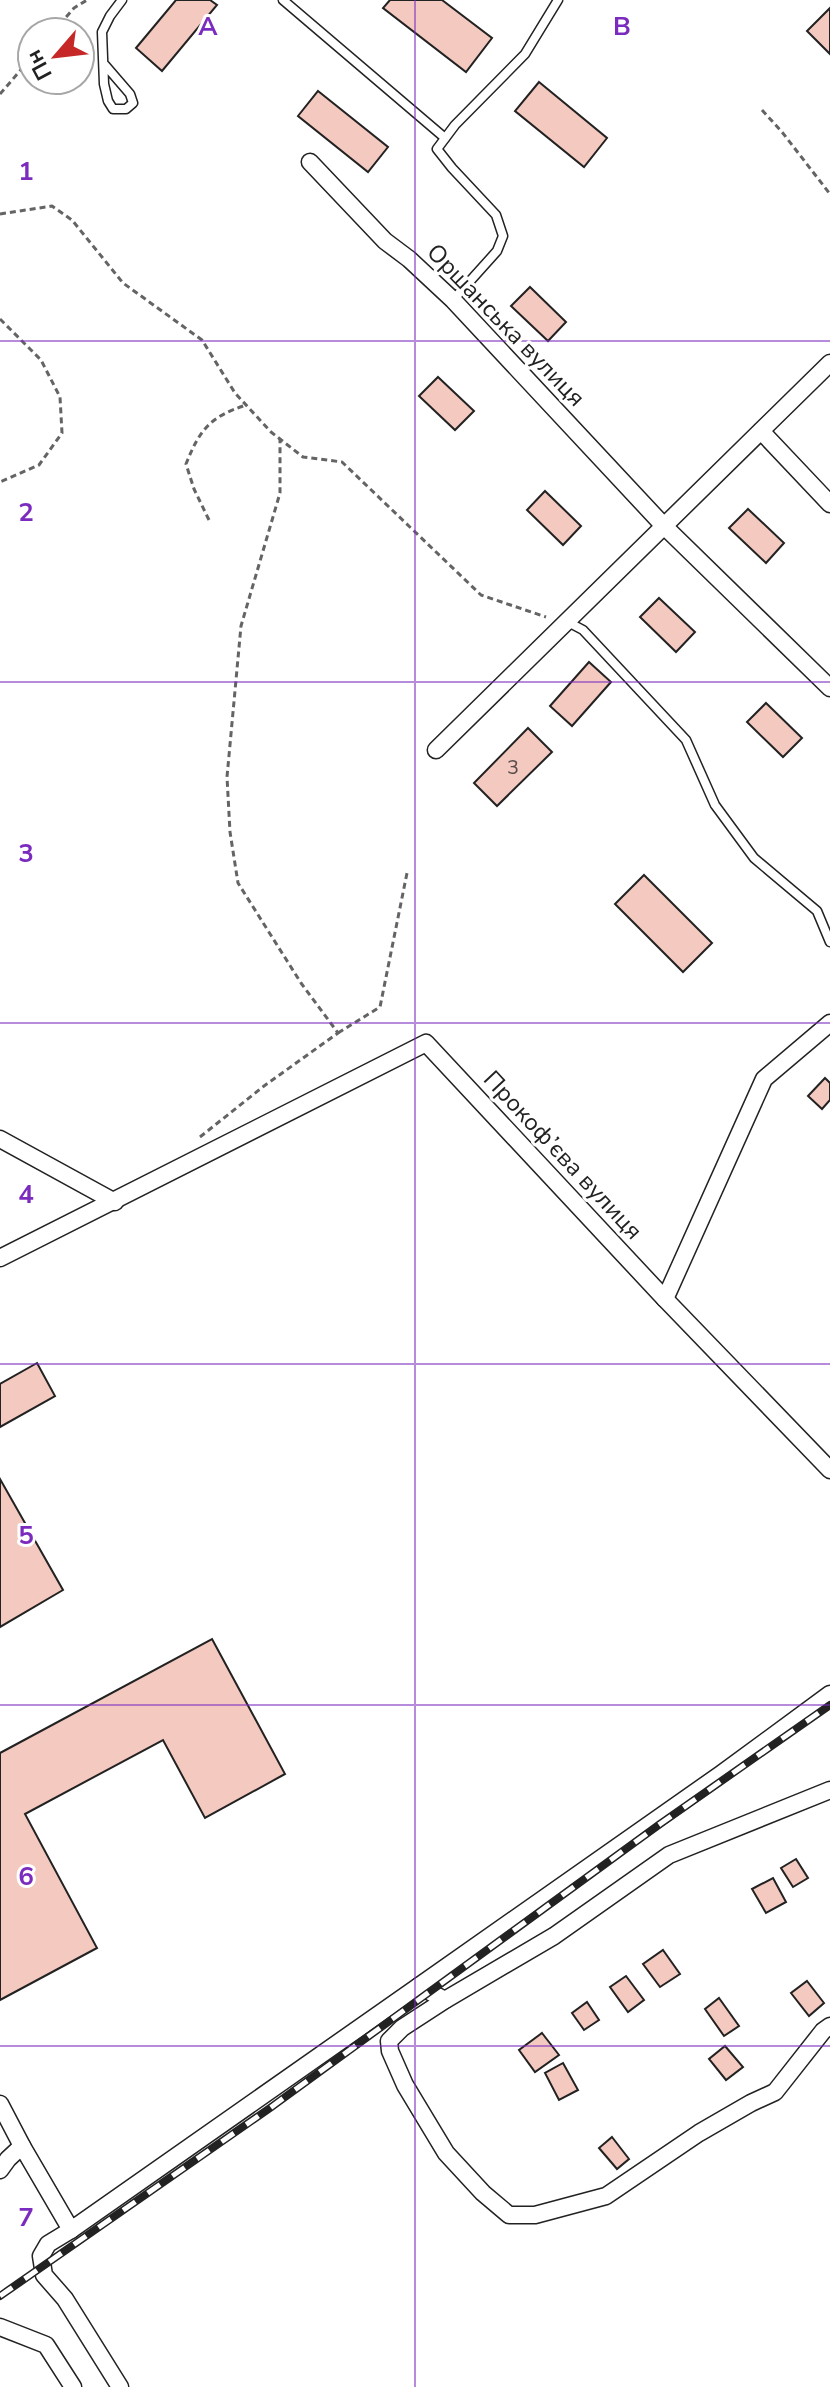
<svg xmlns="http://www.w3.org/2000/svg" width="830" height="2387" font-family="'Nunito Sans',sans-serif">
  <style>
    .building { fill: #f3c9c0; stroke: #222; stroke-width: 2 }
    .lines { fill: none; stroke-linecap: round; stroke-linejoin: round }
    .lane-casing { stroke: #222; stroke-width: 11 }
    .street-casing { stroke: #222; stroke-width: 19 }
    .path { stroke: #646464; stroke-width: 3; stroke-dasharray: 6 4; stroke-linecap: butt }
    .lane { stroke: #fff; stroke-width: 8 }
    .street { stroke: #fff; stroke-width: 16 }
    .rail-casing { stroke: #222; stroke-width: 8 }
    .rail { stroke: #fff; stroke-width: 5; stroke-dasharray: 15; stroke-linecap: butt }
    .grid { fill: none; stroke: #7b2cbf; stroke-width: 2; stroke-opacity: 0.55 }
    .labels { text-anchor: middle; stroke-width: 6; stroke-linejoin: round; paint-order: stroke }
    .number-label { font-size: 20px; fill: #564c4a }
    .street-label { font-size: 24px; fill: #222; stroke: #fff }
    .grid-label { font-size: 26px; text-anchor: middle; font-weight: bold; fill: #7b2cbf; stroke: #fff; stroke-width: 6; stroke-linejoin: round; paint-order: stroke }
  </style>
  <rect width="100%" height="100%" fill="#fff"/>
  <g class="building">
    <polygon points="176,0 210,0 217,5 162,71 136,48"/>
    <polygon points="390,0 442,0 492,38 466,72 383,8"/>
    <polygon points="830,8 830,54 807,31"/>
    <polygon points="539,82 607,138 584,167 515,111"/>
    <polygon points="318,91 388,147 368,172 298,116"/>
    <polygon points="530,287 566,322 548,341 511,306"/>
    <polygon points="438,377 474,411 455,430 419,396"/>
    <polygon points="545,491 581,526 563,545 527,510"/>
    <polygon points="748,509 784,543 766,563 729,528"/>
    <polygon points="659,598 695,632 676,652 640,617"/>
    <polygon points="589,662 611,682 572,726 550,706"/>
    <polygon points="766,703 802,738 783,757 747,722"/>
    <polygon points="528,728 552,752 497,806 474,783"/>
    <polygon points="644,875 712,943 683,972 615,904"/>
    <polygon points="825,1078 830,1083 830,1100 822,1109 808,1096"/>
    <polygon points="37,1363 55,1396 0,1427 0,1384"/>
    <polygon points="0,1479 63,1590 0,1627"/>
    <polygon points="212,1639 285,1774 205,1818 163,1740 25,1814 97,1948 0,2000 0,1753"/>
    <polygon points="796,1859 808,1878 793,1887 781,1868"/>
    <polygon points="773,1878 786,1902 766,1913 752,1889"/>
    <polygon points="663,1950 680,1974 660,1987 643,1964"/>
    <polygon points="626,1976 644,2000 628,2012 610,1987"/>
    <polygon points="807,1981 824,2003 809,2016 791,1993"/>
    <polygon points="719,1998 739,2026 724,2036 705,2009"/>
    <polygon points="587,2002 599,2020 584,2030 572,2013"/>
    <polygon points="542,2033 559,2055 535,2072 519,2050"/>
    <polygon points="725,2046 743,2067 726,2080 709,2059"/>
    <polygon points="563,2063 578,2090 559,2100 545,2073"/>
    <polygon points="612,2137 629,2159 617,2169 599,2148"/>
  </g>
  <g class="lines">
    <g class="lane-casing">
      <g id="lane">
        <polyline points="283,0 445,138"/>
        <polyline points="105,65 130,94 133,103 126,109 113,109 108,101 104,84 102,32 110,16 122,0"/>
        <polyline points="453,300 497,251 503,236 496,215 452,168 437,149 455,125 525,54 558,0"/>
        <polyline points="566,621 583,630 686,740 715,805 754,858 817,911 830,942"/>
      </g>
    </g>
    <g class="street-casing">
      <g id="street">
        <polyline points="310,162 385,241 409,259 453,300 663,525 830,688"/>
        <polyline points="761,431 830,504"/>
        <polyline points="436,750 830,363"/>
        <polyline points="0,1139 115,1202"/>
        <polyline points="0,1258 426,1043 665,1299 764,1079 830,1023"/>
        <polyline points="665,1299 830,1470"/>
        <polyline points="830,1790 669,1855 554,1936 445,2000 402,2028 389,2041 390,2051 405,2085 446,2153 483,2193 509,2215 535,2215 606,2196 699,2133 751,2103 775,2092 823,2031 830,2026"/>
        <polyline points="419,1986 721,1774 830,1694"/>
        <polyline points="0,2104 22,2146 8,2159 0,2170"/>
        <polyline points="22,2146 71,2230 419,1986 445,2000"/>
        <polyline points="71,2230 48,2244 41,2256 44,2275 65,2299 120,2387"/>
        <polyline points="0,2327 46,2345 73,2387"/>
      </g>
    </g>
    <g class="path">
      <polyline points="53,32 74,8 87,0"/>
      <polyline points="0,94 32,57"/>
      <polyline points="762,110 782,132 830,194"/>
      <polyline points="0,214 52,206 72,220 123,283 202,340 235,393 271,432 303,457 342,462 481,595 546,617"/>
      <polyline points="0,319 41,360 60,397 62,433 39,465 0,482"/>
      <path d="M 209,520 L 194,489 L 186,464 C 200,429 210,417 246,405"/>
      <polyline points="338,1033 380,1007 407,873"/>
      <polyline points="200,1137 264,1086 338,1033 301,983 238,883 230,832 227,777 241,626 280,493 280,439"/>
    </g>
    <use href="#lane" class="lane"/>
    <use href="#street" class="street"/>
    <g class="rail-casing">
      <polyline id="rail" points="0,2296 270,2108 660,1824 830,1705"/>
    </g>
    <use href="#rail" class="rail"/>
  </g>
  <path class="grid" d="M 415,0 L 415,2387M 0,341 L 830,341M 0,682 L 830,682M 0,1023 L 830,1023M 0,1364 L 830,1364M 0,1705 L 830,1705M 0,2046 L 830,2046"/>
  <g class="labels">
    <g class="number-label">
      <text x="513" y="774">3</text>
    </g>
    <g class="street-label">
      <text transform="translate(506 325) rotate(46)" y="8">Оршанська вулиця</text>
      <text transform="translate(563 1155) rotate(47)" y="8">Прокоф’єва вулиця</text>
    </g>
  </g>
  <g class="grid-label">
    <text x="208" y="35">A</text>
    <text x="622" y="35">B</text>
    <text x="26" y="180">1</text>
    <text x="26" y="521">2</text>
    <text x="26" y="862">3</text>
    <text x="26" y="1203">4</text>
    <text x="26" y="1544">5</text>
    <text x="26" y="1885">6</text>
    <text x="26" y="2226">7</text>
  </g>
  <g transform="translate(56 56) rotate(242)"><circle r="38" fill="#ffffff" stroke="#a7a7a7" stroke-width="2"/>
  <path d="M0-6L14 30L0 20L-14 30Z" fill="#c62828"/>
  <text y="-12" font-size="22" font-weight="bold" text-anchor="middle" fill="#222222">Пн</text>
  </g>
</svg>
